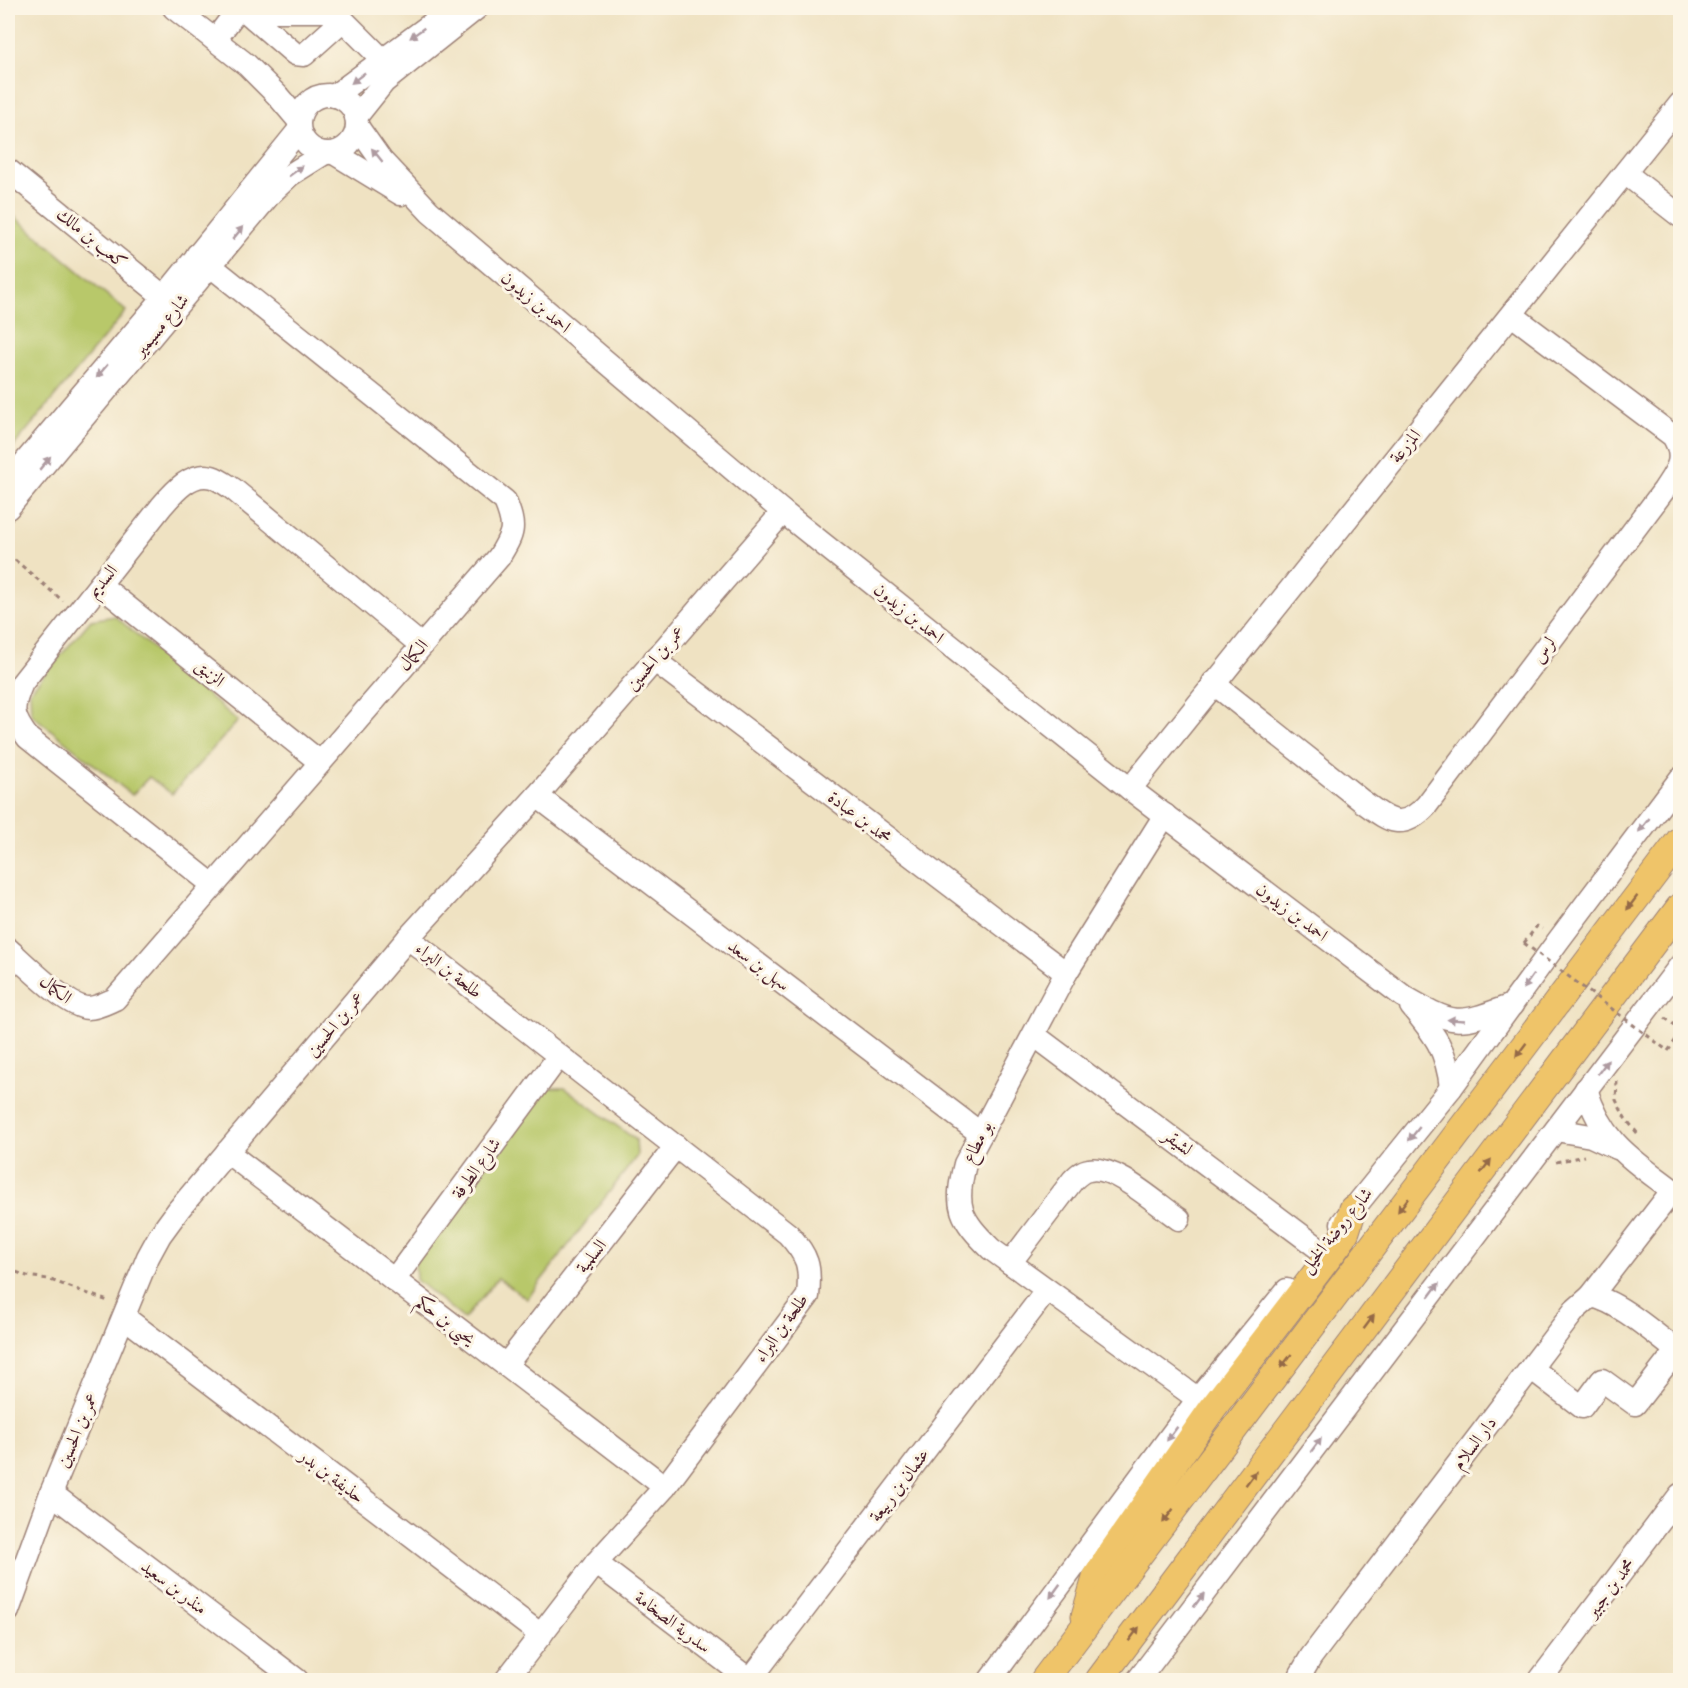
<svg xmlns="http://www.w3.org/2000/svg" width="1688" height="1688" font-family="'Libre Bodoni',Amiri,serif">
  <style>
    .green { fill: #b8c86b; stroke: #81744b; stroke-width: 1.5 }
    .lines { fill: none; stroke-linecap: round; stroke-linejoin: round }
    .minor-casing { stroke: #9c8076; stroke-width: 25 }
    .major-casing { stroke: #9c8076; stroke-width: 29 }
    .path { stroke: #9c8076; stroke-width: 3; stroke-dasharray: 4.5 4.5; stroke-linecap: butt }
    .minor { stroke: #fff; stroke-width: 22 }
    .major { stroke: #efc469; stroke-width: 27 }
    .path-bridge { stroke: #9c8076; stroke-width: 3; stroke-dasharray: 4.5 4.5; stroke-linecap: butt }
    .oneway { fill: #ae9aa0 }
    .oneway2 { fill: #946947 }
    .labels { text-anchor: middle; stroke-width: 6; stroke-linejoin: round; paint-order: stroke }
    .street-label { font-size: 18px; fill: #4a1f2b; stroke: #fcf5e5 }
  </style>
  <rect width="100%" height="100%" fill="#fcf5e5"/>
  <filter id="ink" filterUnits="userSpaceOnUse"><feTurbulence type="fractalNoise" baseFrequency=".0167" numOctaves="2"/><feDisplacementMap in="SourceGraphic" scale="12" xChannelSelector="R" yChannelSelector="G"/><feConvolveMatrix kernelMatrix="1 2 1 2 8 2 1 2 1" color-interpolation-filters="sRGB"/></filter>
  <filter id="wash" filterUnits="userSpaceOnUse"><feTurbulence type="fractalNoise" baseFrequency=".008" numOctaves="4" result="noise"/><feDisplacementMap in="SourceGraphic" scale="24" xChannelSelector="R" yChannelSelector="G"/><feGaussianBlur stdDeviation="1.35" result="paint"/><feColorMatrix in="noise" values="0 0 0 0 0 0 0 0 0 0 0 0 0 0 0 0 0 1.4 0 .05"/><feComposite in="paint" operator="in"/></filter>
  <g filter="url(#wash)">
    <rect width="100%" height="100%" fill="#efe2c2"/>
    <g class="green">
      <polygon points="8,211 126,311 8,453"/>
      <polygon points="115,616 238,721 172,794 149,777 132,795 31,714 30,691 91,620"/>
      <polygon points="545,1088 565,1088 636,1140 637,1156 527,1299 498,1278 464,1319 416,1280 415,1261"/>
    </g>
  </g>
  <g filter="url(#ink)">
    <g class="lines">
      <g class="minor-casing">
        <g id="minor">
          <polyline points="174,8 247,65 277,95 299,121"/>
          <polyline points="242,8 295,54 304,55 343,20"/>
          <polyline points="255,19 272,11 328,11 343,20 395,72"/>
          <polyline points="215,40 239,8"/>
          <circle cx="328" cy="124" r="29"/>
          <polyline points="334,96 453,8"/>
          <polyline points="356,117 384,82 477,8"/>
          <path d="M 357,126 L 381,160 L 430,212 L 783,512 L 1130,789 L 1403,996 C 1455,1026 1456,1026 1512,1005"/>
          <polyline points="334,153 401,194"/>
          <polyline points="8,170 174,305"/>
          <polyline points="1625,173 1680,216"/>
          <polyline points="8,482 164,297 299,130"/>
          <polyline points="8,508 271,193 290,175 325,153"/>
          <polyline points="100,585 320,762"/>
          <polyline points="654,660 1066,973"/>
          <path d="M 1213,683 L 1362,801 C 1387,819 1400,833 1426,806 L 1664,490 C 1677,470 1687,459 1673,436 L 1512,315"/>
          <polyline points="1130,789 1680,104"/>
          <polyline points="537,796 981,1134"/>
          <path d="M 1165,815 L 1066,973 L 965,1164 C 954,1207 960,1218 991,1249 L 1198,1399"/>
          <path d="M 213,885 L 28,738 C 11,715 11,709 22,683 L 161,507 C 173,493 191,471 212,477 C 219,479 227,485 233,489 L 421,645"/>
          <path d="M 408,938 L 788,1234 C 808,1256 811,1266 808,1296 L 665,1487 L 596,1563 L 506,1680"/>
          <path d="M 8,949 C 24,963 68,1008 88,1008 C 97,1008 106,1003 115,999 L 499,557 C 514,532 516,528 505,501 L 197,255"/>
          <path d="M 1411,1006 C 1435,1035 1447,1050 1451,1088"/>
          <polyline points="1034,1035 1321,1250"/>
          <path d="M 1586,1089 C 1603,1146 1637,1162 1680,1196"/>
          <polyline points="1556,1130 1591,1136 1617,1148"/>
          <polyline points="227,1152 665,1487"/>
          <polyline points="1342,1223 1451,1088 1558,941 1680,779"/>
          <path d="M 1010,1263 L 1073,1180 C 1078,1175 1082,1171 1089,1170 C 1114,1164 1158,1205 1179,1219"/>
          <polyline points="394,1280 559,1056"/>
          <polyline points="1591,1296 1673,1190"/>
          <polyline points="124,1317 541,1635"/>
          <polyline points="506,1365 676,1146"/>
          <polyline points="1531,1368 1582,1407 1602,1380 1635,1404 1677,1350"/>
          <polyline points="51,1493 297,1680"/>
          <polyline points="596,1563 750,1680"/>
          <polyline points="8,1611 51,1493 148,1257 160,1235 179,1209 408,938 537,796 783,512"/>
          <polyline points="750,1680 1047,1290"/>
          <polyline points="990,1680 1198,1399 1287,1290"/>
          <polyline points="1138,1680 1680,966"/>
          <path d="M 1300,1680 L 1301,1674 L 1311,1657 L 1575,1310 L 1591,1296 C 1619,1301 1657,1336 1680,1353"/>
          <polyline points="1540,1680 1680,1495"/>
        </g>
      </g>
      <g class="major-casing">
        <g id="major">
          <polyline points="1085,1616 1096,1578 1108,1558 1212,1409 1340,1242 1346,1231 1353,1209"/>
          <polyline points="1044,1680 1680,840"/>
          <polyline points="1099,1680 1680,907"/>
        </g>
      </g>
      <g class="path">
        <polyline points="8,554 63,601"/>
        <polyline points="1524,943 1537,926 1542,929"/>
        <polyline points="1665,1018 1680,1029"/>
        <polyline points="1668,1051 1680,1034"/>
        <polyline points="1617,1081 1616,1100 1625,1118 1638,1134 1636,1136"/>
        <polyline points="1556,1162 1584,1156"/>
        <polyline points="8,1269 27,1276 48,1279 108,1301"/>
      </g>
      <use href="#minor" class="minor"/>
      <use href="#major" class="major"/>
      <polyline class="path-bridge" points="1524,943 1668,1051"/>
    </g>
    <defs><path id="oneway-solid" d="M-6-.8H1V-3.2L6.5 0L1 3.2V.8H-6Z" transform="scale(1.5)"/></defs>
    <g class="oneway">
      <use href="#oneway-solid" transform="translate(417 33) rotate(144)"/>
      <use href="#oneway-solid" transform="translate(358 78) rotate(142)"/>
      <use href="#oneway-solid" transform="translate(377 155) rotate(-129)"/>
      <use href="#oneway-solid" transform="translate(296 171) rotate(-36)"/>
      <use href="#oneway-solid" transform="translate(238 233) rotate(-50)"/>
      <use href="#oneway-solid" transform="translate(102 371) rotate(130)"/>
      <use href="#oneway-solid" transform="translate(45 463) rotate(-50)"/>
      <use href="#oneway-solid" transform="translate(1644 825) rotate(128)"/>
      <use href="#oneway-solid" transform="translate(1528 982) rotate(125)"/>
      <use href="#oneway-solid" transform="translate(1456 1020) rotate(-177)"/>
      <use href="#oneway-solid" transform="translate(1603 1067) rotate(-53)"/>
      <use href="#oneway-solid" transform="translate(1414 1134) rotate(129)"/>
      <use href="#oneway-solid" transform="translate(1434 1290) rotate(-53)"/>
      <use href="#oneway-solid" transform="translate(1172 1434) rotate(127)"/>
      <use href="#oneway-solid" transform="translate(1316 1445) rotate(-53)"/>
      <use href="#oneway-solid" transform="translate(1055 1591) rotate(126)"/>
      <use href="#oneway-solid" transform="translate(1199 1600) rotate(-53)"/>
    </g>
    <g class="oneway2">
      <use href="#oneway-solid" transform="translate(1632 903) rotate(127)"/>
      <use href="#oneway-solid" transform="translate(1521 1050) rotate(127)"/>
      <use href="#oneway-solid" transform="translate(1486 1166) rotate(-53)"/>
      <use href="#oneway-solid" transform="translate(1403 1205) rotate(127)"/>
      <use href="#oneway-solid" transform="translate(1369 1322) rotate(-53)"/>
      <use href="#oneway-solid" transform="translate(1286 1361) rotate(128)"/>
      <use href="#oneway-solid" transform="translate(1251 1478) rotate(-53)"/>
      <use href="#oneway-solid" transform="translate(1168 1516) rotate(127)"/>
      <use href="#oneway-solid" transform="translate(1134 1634) rotate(-53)"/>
    </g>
  </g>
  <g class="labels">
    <g class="street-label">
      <text transform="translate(92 238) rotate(39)" y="6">كعب بن مالك</text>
      <text transform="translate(536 302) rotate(40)" y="6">احمد بن زيدون</text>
      <text transform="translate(161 325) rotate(-50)" y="6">شارع مسيمير</text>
      <text transform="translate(1405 446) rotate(-51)" y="6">المزرعة</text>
      <text transform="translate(102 581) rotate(-51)" y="6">السديم</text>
      <text transform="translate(909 613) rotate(39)" y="6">احمد بن زيدون</text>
      <text transform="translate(1544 650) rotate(-53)" y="6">لرس</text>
      <text transform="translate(413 655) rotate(-49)" y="6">الكمال</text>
      <text transform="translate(655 658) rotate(-49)" y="6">عمر بن الحسين</text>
      <text transform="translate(210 673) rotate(39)" y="6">الزنبق</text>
      <text transform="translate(860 817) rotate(37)" y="6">محمد بن عبادة</text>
      <text transform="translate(1292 912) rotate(37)" y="6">احمد بن زيدون</text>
      <text transform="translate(759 965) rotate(37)" y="6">سهل بن سعد</text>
      <text transform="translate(449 970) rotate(38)" y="6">طلحة بن البراء</text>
      <text transform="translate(56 989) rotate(38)" y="6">الكمال</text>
      <text transform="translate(335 1024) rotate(-50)" y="6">عمر بن الحسين</text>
      <text transform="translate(977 1142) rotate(-63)" y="6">بو مطاع</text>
      <text transform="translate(1178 1142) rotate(37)" y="6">لشيقر</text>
      <text transform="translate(476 1168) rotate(-54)" y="6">شارع الطرفة</text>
      <text transform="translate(1336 1230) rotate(-51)" y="6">شارع روضة الخيل</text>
      <text transform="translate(591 1256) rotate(-52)" y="6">السلمية</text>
      <text transform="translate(446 1320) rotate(37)" y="6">يحيى بن حكم</text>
      <text transform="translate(781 1328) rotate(-55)" y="6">طلحة بن البراء</text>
      <text transform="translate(77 1430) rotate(-67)" y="6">عمر بن الحسين</text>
      <text transform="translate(1474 1443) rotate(-53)" y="6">دار السلام</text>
      <text transform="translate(332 1476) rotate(37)" y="6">حذيفة بن بدر</text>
      <text transform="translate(899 1485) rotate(-53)" y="6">عثمان بن ربيعة</text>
      <text transform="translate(174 1587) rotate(37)" y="6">منذر بن سعيد</text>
      <text transform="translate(1610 1588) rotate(-53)" y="6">محمد بن جبير</text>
      <text transform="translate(673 1622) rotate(37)" y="6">سدرية الصخامة</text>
    </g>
  </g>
  <rect width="1688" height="1688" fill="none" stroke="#fcf5e5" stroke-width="30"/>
</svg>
